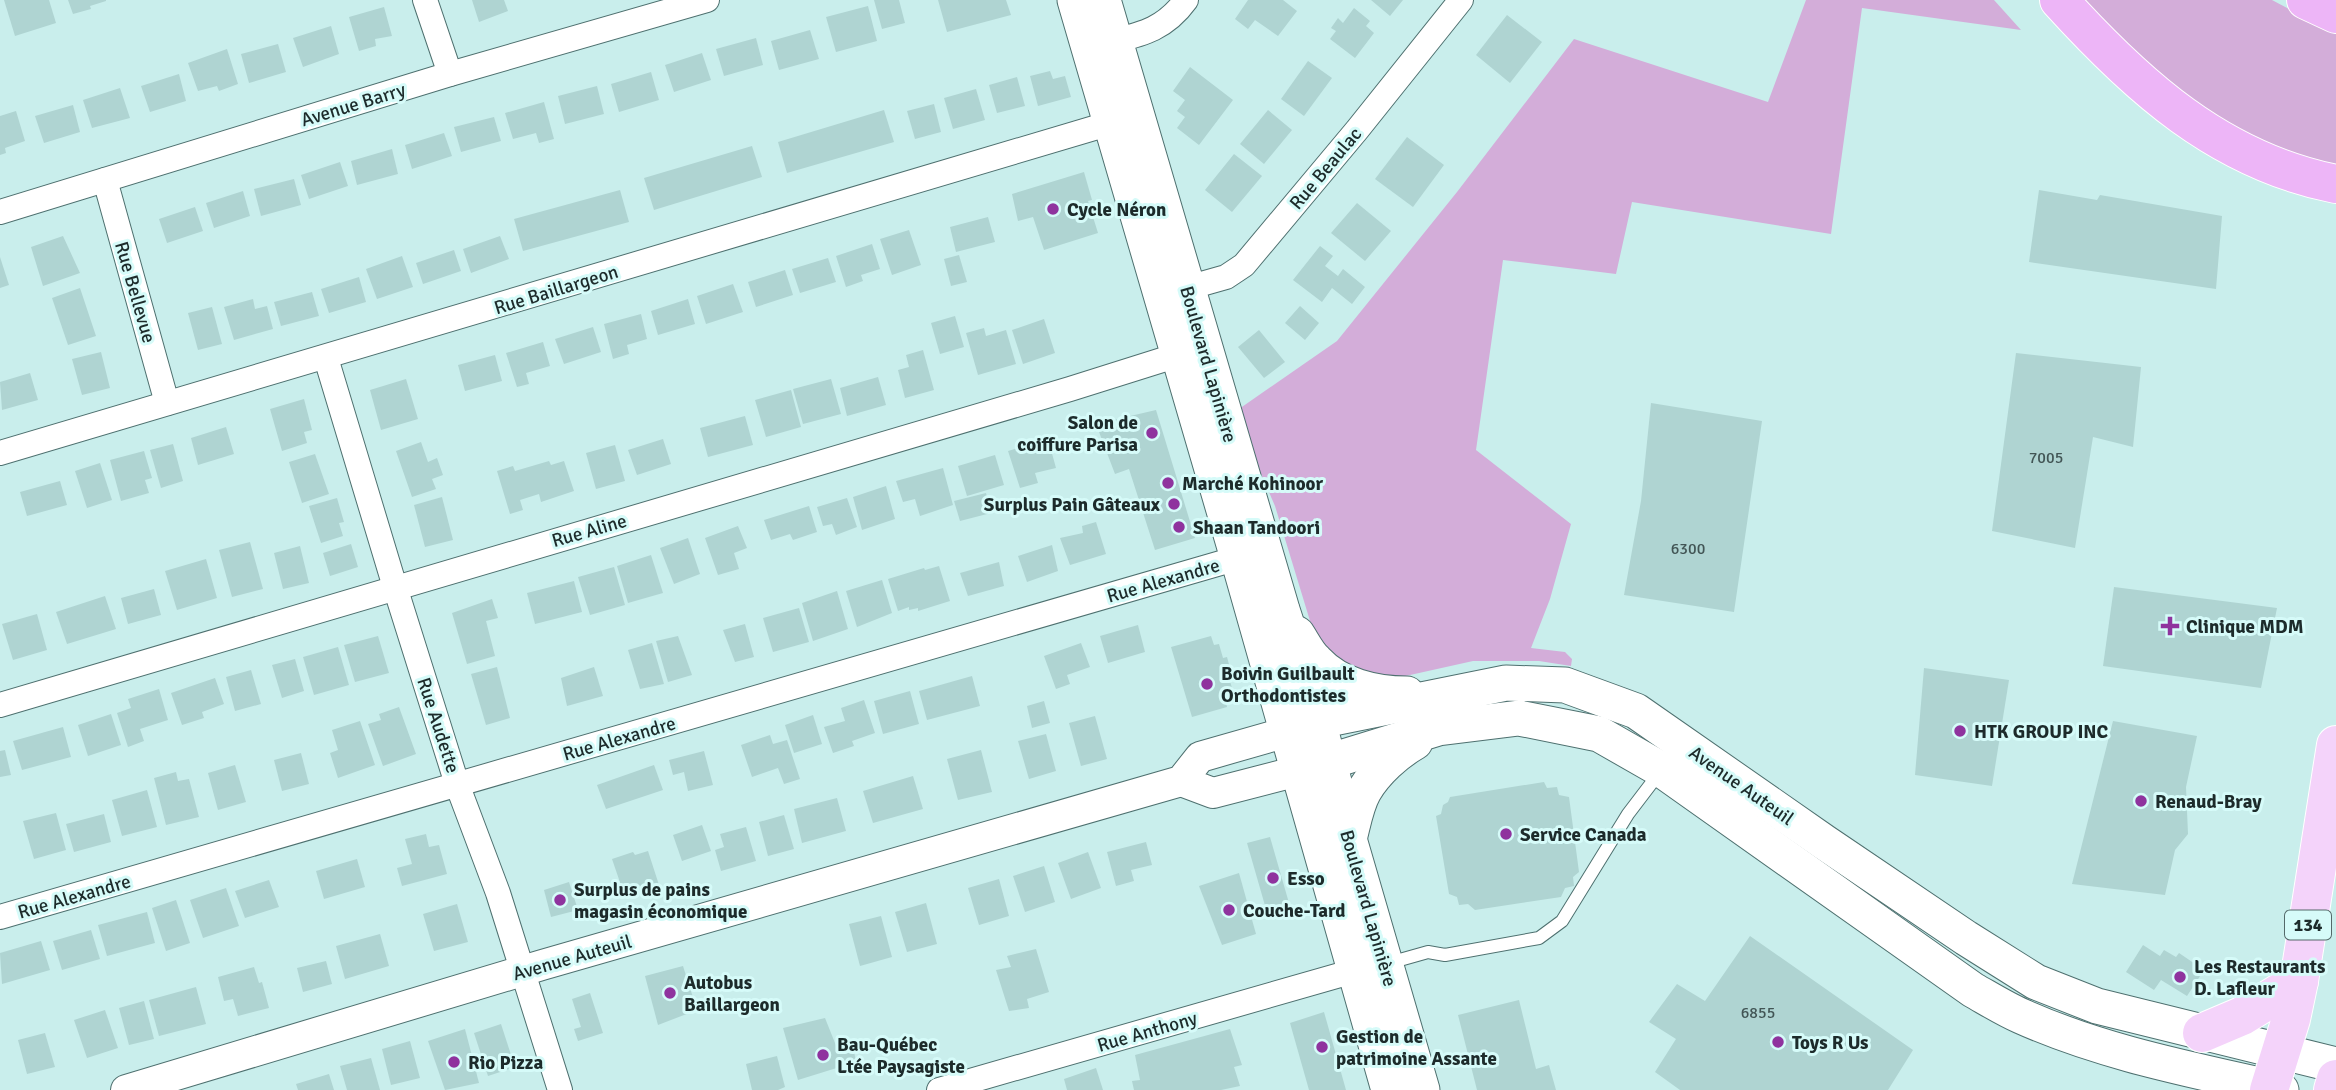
<svg xmlns="http://www.w3.org/2000/svg" width="2336" height="1090" font-family="Signika,sans-serif">
  <style>
    .green { fill: #d3add9 }
    .building { fill: #afd4d2 }
    .lines { fill: none; stroke-linecap: round; stroke-linejoin: round }
    .service-casing { stroke: #4e706f; stroke-width: 14 }
    .minor-casing { stroke: #4e706f; stroke-width: 26 }
    .tertiary-casing { stroke: #4e706f; stroke-width: 32 }
    .secondary-casing { stroke: #4e706f; stroke-width: 37 }
    .primary-casing { stroke: #fff; stroke-width: 40 }
    .motorway-casing { stroke: #fff; stroke-width: 40 }
    .service { stroke: #fff; stroke-width: 12 }
    .minor { stroke: #fff; stroke-width: 24 }
    .tertiary { stroke: #fff; stroke-width: 30 }
    .secondary { stroke: #fff; stroke-width: 35 }
    .primary { stroke: #f4d3fa; stroke-width: 38 }
    .motorway { stroke: #edb5f7; stroke-width: 38 }
    .poi-dot { fill: #8f339e; stroke: #d6fbf9; stroke-width: 2.5 }
    .labels { text-anchor: middle; stroke-width: 6; stroke-linejoin: round; paint-order: stroke }
    .number-label { font-size: 16px; fill: #425555 }
    .shield { fill: #d6fbf9; stroke: #546969; stroke-width: 2 }
    .shield-label { font-size: 18px; font-weight: bold; fill: #1d2b2b }
    .street-label { font-size: 19px; fill: #1d2b2b; stroke: #d6fbf9 }
    .poi-label { font-size: 19px; font-weight: bold; fill: #1d2b2b; stroke: #d6fbf9; text-anchor: start }
  </style>
  <rect width="100%" height="100%" fill="#c9eeec"/>
  <g class="green">
    <polygon points="1806,0 1994,0 2021,30 1862,8 1831,234 1632,202 1616,274 1503,260 1476,450 1571,524 1550,599 1531,648 1565,652 1572,659 1571,666 1539,661 1473,661 1392,679 1341,666 1314,634 1275,506 1255,460 1239,409 1337,341 1457,192 1574,39 1768,102"/>
    <polygon points="2074,0 2272,0 2336,34 2336,167 2298,157 2219,124"/>
  </g>
  <g class="building">
    <polygon points="4,0 49,0 56,23 15,36"/>
    <polygon points="68,0 106,0 106,1 90,6 91,9 73,14"/>
    <polygon points="472,0 504,0 508,11 479,22"/>
    <polygon points="874,0 899,0 905,23 882,29"/>
    <polygon points="938,0 1006,0 1011,15 947,32"/>
    <polygon points="1248,0 1283,0 1297,11 1278,36 1255,20 1248,29 1235,19"/>
    <polygon points="1371,0 1403,0 1390,16"/>
    <polygon points="868,6 877,41 836,52 826,17"/>
    <polygon points="384,7 392,36 375,39 376,46 359,51 349,17"/>
    <polygon points="1354,8 1370,21 1366,26 1374,33 1355,58 1330,39 1336,31 1331,28 1338,18 1343,23"/>
    <polygon points="1507,15 1542,42 1510,83 1476,55"/>
    <polygon points="331,26 339,54 303,67 293,38"/>
    <polygon points="810,30 819,59 779,70 771,41"/>
    <polygon points="756,38 763,65 724,76 716,49"/>
    <polygon points="278,44 286,72 249,83 241,54"/>
    <polygon points="227,49 238,84 219,91 217,86 198,91 188,63"/>
    <polygon points="702,53 711,80 674,92 665,65"/>
    <polygon points="1308,61 1332,78 1304,116 1281,99"/>
    <polygon points="1190,67 1233,100 1199,145 1177,128 1185,117 1177,111 1185,100 1173,91"/>
    <polygon points="1050,71 1053,79 1065,76 1071,97 1038,106 1030,76"/>
    <polygon points="651,72 659,100 619,112 611,84"/>
    <polygon points="179,74 186,101 150,112 141,86"/>
    <polygon points="1017,77 1025,106 997,113 989,85"/>
    <polygon points="597,86 604,114 565,124 558,96"/>
    <polygon points="120,88 130,118 92,128 83,100"/>
    <polygon points="976,89 985,120 953,129 944,98"/>
    <polygon points="544,102 554,139 539,143 536,133 513,139 505,113"/>
    <polygon points="934,104 941,132 915,139 907,111"/>
    <polygon points="73,105 80,132 44,143 35,116"/>
    <polygon points="884,110 894,142 787,173 778,142"/>
    <polygon points="1268,110 1292,130 1264,164 1240,144"/>
    <polygon points="16,111 25,141 5,148 6,153 0,155 0,116"/>
    <polygon points="494,117 501,141 461,152 454,127"/>
    <polygon points="444,133 452,156 412,169 405,145"/>
    <polygon points="1407,137 1444,165 1413,207 1375,179"/>
    <polygon points="752,146 762,177 654,210 644,178"/>
    <polygon points="392,149 398,174 357,185 351,161"/>
    <polygon points="1234,154 1262,176 1232,212 1205,190"/>
    <polygon points="340,162 348,186 309,199 301,175"/>
    <polygon points="1084,172 1092,200 1088,201 1098,233 1044,250 1033,217 1018,221 1012,194"/>
    <polygon points="294,179 301,205 261,216 254,189"/>
    <polygon points="620,190 629,222 523,251 514,219"/>
    <polygon points="2039,190 2097,200 2100,195 2222,216 2216,289 2029,262"/>
    <polygon points="243,191 250,216 214,228 206,203"/>
    <polygon points="1357,203 1391,231 1365,261 1331,233"/>
    <polygon points="195,207 203,231 167,243 159,219"/>
    <polygon points="988,217 995,242 956,252 950,227"/>
    <polygon points="909,230 921,265 892,275 880,239"/>
    <polygon points="63,236 80,273 43,286 31,247"/>
    <polygon points="500,236 509,259 471,273 463,249"/>
    <polygon points="872,244 880,269 861,275 863,281 846,287 836,256"/>
    <polygon points="1320,246 1333,256 1325,266 1338,276 1343,269 1365,287 1352,304 1332,288 1322,302 1293,280"/>
    <polygon points="454,250 461,271 423,284 416,263"/>
    <polygon points="959,255 967,282 951,286 944,259"/>
    <polygon points="402,256 413,287 377,299 366,269"/>
    <polygon points="0,257 9,285 0,288"/>
    <polygon points="828,258 836,282 800,293 792,269"/>
    <polygon points="785,270 793,295 756,307 748,282"/>
    <polygon points="359,277 366,302 329,313 321,289"/>
    <polygon points="733,284 743,312 706,324 697,296"/>
    <polygon points="80,288 96,336 68,345 52,298"/>
    <polygon points="312,292 319,316 281,326 274,302"/>
    <polygon points="253,299 255,309 267,306 273,329 234,340 224,307"/>
    <polygon points="688,299 695,324 658,335 651,311"/>
    <polygon points="1300,306 1319,323 1305,340 1285,323"/>
    <polygon points="212,307 222,344 198,350 188,313"/>
    <polygon points="641,314 647,339 627,345 629,354 613,359 604,324"/>
    <polygon points="955,316 964,347 940,354 931,323"/>
    <polygon points="1044,319 1055,353 1023,364 1012,330"/>
    <polygon points="593,327 601,352 564,364 555,339"/>
    <polygon points="984,328 986,336 1006,330 1016,364 978,375 966,333"/>
    <polygon points="1259,330 1285,362 1264,378 1238,347"/>
    <polygon points="543,342 550,366 526,373 529,384 517,387 506,353"/>
    <polygon points="923,350 934,390 905,398 898,370 909,367 906,355"/>
    <polygon points="101,352 110,388 82,395 72,359"/>
    <polygon points="2016,353 2141,367 2133,447 2093,437 2075,548 1992,531"/>
    <polygon points="495,355 502,381 465,391 458,365"/>
    <polygon points="30,373 38,400 2,410 0,382"/>
    <polygon points="878,377 886,405 847,416 840,388"/>
    <polygon points="406,379 418,419 381,430 370,390"/>
    <polygon points="831,379 841,414 803,424 793,389"/>
    <polygon points="791,390 801,427 766,437 755,400"/>
    <polygon points="304,399 312,430 304,432 307,443 282,451 270,409"/>
    <polygon points="1651,403 1762,421 1734,612 1624,595 1641,501"/>
    <polygon points="1156,410 1195,538 1155,550 1129,469 1115,474 1096,424"/>
    <polygon points="745,416 753,445 708,457 700,428"/>
    <polygon points="226,427 234,454 198,465 191,438"/>
    <polygon points="663,439 671,464 637,475 628,450"/>
    <polygon points="1048,439 1056,468 1035,473 1038,483 1020,488 1008,451"/>
    <polygon points="421,442 428,462 437,458 443,475 432,479 436,489 412,497 396,451"/>
    <polygon points="173,444 183,481 161,488 150,450"/>
    <polygon points="615,445 625,481 596,489 586,453"/>
    <polygon points="144,451 152,478 145,480 149,493 121,501 110,460"/>
    <polygon points="315,454 329,494 302,503 289,462"/>
    <polygon points="995,455 1004,485 967,496 958,466"/>
    <polygon points="549,461 551,465 564,461 574,491 541,502 539,494 520,500 523,510 510,514 497,471 513,466 515,471"/>
    <polygon points="100,463 112,500 87,508 75,471"/>
    <polygon points="943,468 953,505 920,516 915,499 903,502 896,481"/>
    <polygon points="60,481 67,505 27,516 20,492"/>
    <polygon points="886,486 895,519 862,530 853,497"/>
    <polygon points="986,493 991,513 960,521 954,501"/>
    <polygon points="442,497 453,540 425,547 414,505"/>
    <polygon points="337,498 344,522 339,523 343,536 321,543 309,506"/>
    <polygon points="847,498 857,527 836,535 832,524 823,526 817,507"/>
    <polygon points="809,506 817,532 793,540 790,534 771,540 764,520"/>
    <polygon points="1096,522 1106,554 1070,565 1060,538 1083,533 1082,526"/>
    <polygon points="738,526 747,548 734,553 739,569 718,575 705,538"/>
    <polygon points="688,538 700,574 674,584 660,548"/>
    <polygon points="250,542 263,589 232,597 219,550"/>
    <polygon points="351,544 358,567 330,576 323,553"/>
    <polygon points="1052,545 1058,571 1027,582 1018,556"/>
    <polygon points="300,546 309,583 283,589 274,553"/>
    <polygon points="651,555 663,593 628,603 617,566"/>
    <polygon points="206,559 217,598 177,610 165,571"/>
    <polygon points="999,562 1004,586 968,596 960,573"/>
    <polygon points="939,566 950,601 918,611 918,608 909,610 909,607 898,611 888,579 924,568 925,570"/>
    <polygon points="614,567 625,605 590,615 578,577"/>
    <polygon points="882,580 892,613 857,627 846,591"/>
    <polygon points="574,581 582,612 535,624 527,593"/>
    <polygon points="2114,587 2277,608 2261,688 2103,666"/>
    <polygon points="154,589 161,615 128,624 121,598"/>
    <polygon points="837,591 848,629 813,641 802,603"/>
    <polygon points="105,596 116,629 67,644 56,612"/>
    <polygon points="492,599 498,618 486,621 495,656 467,664 452,613"/>
    <polygon points="799,608 809,642 773,652 763,618"/>
    <polygon points="37,614 47,650 13,660 2,624"/>
    <polygon points="745,624 754,657 735,662 723,630"/>
    <polygon points="1138,625 1145,652 1108,663 1100,636"/>
    <polygon points="378,636 389,673 355,682 344,645"/>
    <polygon points="678,636 692,675 668,682 656,641"/>
    <polygon points="1211,636 1214,645 1219,644 1223,658 1227,657 1231,672 1228,674 1234,695 1225,698 1227,707 1192,717 1171,647"/>
    <polygon points="652,643 664,684 640,689 628,650"/>
    <polygon points="1081,643 1090,667 1067,675 1070,684 1056,689 1044,656"/>
    <polygon points="338,647 349,685 314,695 303,657"/>
    <polygon points="295,659 304,691 282,698 272,665"/>
    <polygon points="497,667 510,718 486,725 471,674"/>
    <polygon points="594,667 603,696 567,706 561,678"/>
    <polygon points="1924,668 2009,680 1992,786 1915,775"/>
    <polygon points="251,670 261,704 235,711 226,677"/>
    <polygon points="972,676 980,706 927,720 919,691"/>
    <polygon points="215,678 224,704 202,712 204,718 182,725 171,693"/>
    <polygon points="159,689 168,720 140,729 144,741 128,747 117,713 131,708 128,699"/>
    <polygon points="910,691 919,724 883,734 874,701"/>
    <polygon points="864,700 875,733 852,741 854,746 833,753 824,727 845,721 841,708"/>
    <polygon points="1044,701 1050,723 1032,728 1027,706"/>
    <polygon points="399,707 416,754 383,766 368,724 381,720 379,714"/>
    <polygon points="111,714 121,745 88,756 78,725"/>
    <polygon points="813,715 822,744 794,753 785,725"/>
    <polygon points="1095,716 1107,759 1081,766 1069,723"/>
    <polygon points="360,721 375,765 338,778 330,753 338,750 332,730"/>
    <polygon points="2113,721 2197,736 2186,787 2188,834 2175,850 2165,895 2072,884"/>
    <polygon points="63,727 71,757 22,770 13,741"/>
    <polygon points="1046,734 1056,771 1029,779 1018,741"/>
    <polygon points="770,735 773,744 787,740 800,779 784,784 778,768 752,777 741,745"/>
    <polygon points="5,750 11,775 0,777 0,751"/>
    <polygon points="981,750 992,792 958,800 947,759"/>
    <polygon points="704,751 713,785 688,791 684,772 673,775 669,760"/>
    <polygon points="301,753 309,784 282,791 274,760"/>
    <polygon points="235,765 246,802 218,810 208,773"/>
    <polygon points="654,765 663,790 606,809 597,785"/>
    <polygon points="176,772 178,781 189,779 199,817 166,825 154,778"/>
    <polygon points="913,776 923,809 873,823 863,791"/>
    <polygon points="1544,782 1547,788 1557,787 1559,795 1569,797 1579,872 1573,877 1574,886 1565,888 1561,897 1475,910 1468,904 1459,905 1457,897 1449,894 1436,816 1441,814 1443,805 1448,802 1450,797"/>
    <polygon points="147,790 157,827 122,836 112,800"/>
    <polygon points="837,798 846,831 802,843 794,809"/>
    <polygon points="56,813 66,850 34,859 23,821"/>
    <polygon points="104,814 111,842 74,852 66,824"/>
    <polygon points="784,815 794,849 768,856 759,822"/>
    <polygon points="702,825 711,851 682,861 673,835"/>
    <polygon points="746,827 756,861 721,871 715,850 724,847 720,834"/>
    <polygon points="426,834 429,847 439,845 447,874 402,886 397,868 412,864 405,839"/>
    <polygon points="1270,837 1291,910 1268,916 1247,843"/>
    <polygon points="1146,842 1152,865 1131,870 1134,881 1116,886 1107,852"/>
    <polygon points="648,851 659,885 625,897 612,859 633,852 635,855"/>
    <polygon points="1088,852 1101,888 1071,899 1058,863"/>
    <polygon points="357,859 365,887 324,899 316,871"/>
    <polygon points="1044,866 1055,902 1025,912 1013,876"/>
    <polygon points="1239,873 1256,934 1222,945 1199,886"/>
    <polygon points="999,879 1009,916 979,925 968,888"/>
    <polygon points="269,880 279,907 245,918 235,891"/>
    <polygon points="569,882 578,910 551,917 544,890"/>
    <polygon points="226,888 239,926 203,938 190,900"/>
    <polygon points="176,900 190,943 166,951 152,908"/>
    <polygon points="926,903 937,944 907,952 895,912"/>
    <polygon points="457,904 468,942 434,951 423,914"/>
    <polygon points="147,912 155,943 107,956 98,925"/>
    <polygon points="881,916 892,957 860,966 849,924"/>
    <polygon points="91,930 100,959 62,970 53,941"/>
    <polygon points="380,934 389,966 345,979 336,946"/>
    <polygon points="1750,936 1913,1050 1888,1090 1680,1090 1655,1072 1676,1039 1649,1022 1677,984 1705,1001"/>
    <polygon points="41,941 50,970 2,984 0,953"/>
    <polygon points="2143,945 2160,956 2164,950 2176,957 2179,953 2204,970 2187,996 2161,980 2154,990 2126,972"/>
    <polygon points="1036,949 1049,992 1027,999 1029,1008 1009,1011 996,970 1011,967 1007,956"/>
    <polygon points="326,961 332,984 303,992 297,968"/>
    <polygon points="683,966 697,1010 658,1025 645,976"/>
    <polygon points="254,967 259,983 262,982 269,1008 238,1016 233,999 224,1001 218,977"/>
    <polygon points="196,987 206,1024 159,1036 149,1000"/>
    <polygon points="590,993 603,1033 578,1041 574,1029 581,1027 572,999"/>
    <polygon points="1519,1000 1536,1069 1549,1065 1556,1090 1477,1090 1458,1015"/>
    <polygon points="144,1001 154,1039 129,1045 119,1008"/>
    <polygon points="105,1010 118,1048 87,1058 74,1020"/>
    <polygon points="1324,1012 1346,1090 1309,1090 1290,1023"/>
    <polygon points="825,1018 837,1048 853,1046 856,1062 798,1080 783,1028"/>
    <polygon points="501,1024 515,1067 488,1076 474,1033"/>
    <polygon points="465,1029 479,1083 445,1090 428,1041"/>
    <polygon points="1230,1029 1242,1065 1234,1067 1240,1086 1221,1090 1134,1090 1132,1081 1140,1080 1135,1055"/>
    <polygon points="45,1033 55,1067 27,1074 18,1040"/>
    <polygon points="410,1041 420,1078 391,1085 382,1049"/>
    <polygon points="777,1056 785,1087 778,1090 752,1090 746,1064"/>
    <polygon points="371,1058 380,1090 347,1090 340,1066"/>
    <polygon points="1096,1068 1103,1090 1067,1090 1064,1079"/>
    <polygon points="329,1074 334,1090 298,1090 296,1084"/>
  </g>
  <g class="lines">
    <g class="service-casing">
      <polyline id="service" points="1389,963 1428,952 1445,955 1539,938 1562,921 1628,814 1660,772"/>
    </g>
    <g class="minor-casing">
      <g id="minor">
        <polyline points="425,0 450,74"/>
        <path d="M 1099,45 C 1136,35 1162,33 1186,0"/>
        <polyline points="105,180 167,403"/>
        <polyline points="0,212 450,74 707,0"/>
        <polyline points="1173,292 1226,277 1244,265 1357,130 1461,0"/>
        <polyline points="326,358 395,587 457,784 498,893 560,1090"/>
        <polyline points="0,453 1111,123"/>
        <polyline points="0,705 1070,389 1178,355"/>
        <polyline points="0,917 1238,558"/>
        <polyline points="939,1090 1354,971"/>
      </g>
    </g>
    <g class="tertiary-casing">
      <g id="tertiary">
        <polyline points="1181,781 1213,793 1298,771"/>
        <polyline points="126,1090 542,965 1181,781 1200,757 1287,732"/>
      </g>
    </g>
    <g class="secondary-casing">
      <g id="secondary">
        <polyline points="1075,0 1238,558 1389,1090"/>
        <polyline points="1103,0 1282,610 1318,721 1349,839 1422,1090"/>
        <path d="M 1297,634 C 1303,643 1308,654 1316,661 C 1339,686 1375,694 1407,694"/>
        <polyline points="1287,732 1318,721 1506,683 1565,685 1636,711 1824,842 1966,938 2036,982 2097,1006 2336,1065"/>
        <path d="M 1305,769 L 1438,728 L 1519,718 L 1599,734 L 1662,770 L 1973,990 C 1989,999 2005,1009 2021,1016 C 2103,1053 2194,1070 2281,1090"/>
        <path d="M 1349,839 C 1353,824 1356,805 1364,791 C 1376,771 1396,753 1415,742"/>
      </g>
    </g>
    <g class="primary-casing">
      <g id="primary">
        <polyline points="2202,1033 2242,1016 2299,981"/>
        <polyline points="2269,1090 2291,1019 2299,981 2336,745"/>
        <polyline points="2333,1090 2336,1079"/>
      </g>
    </g>
    <g class="motorway-casing">
      <g id="motorway">
        <path d="M 2059,0 C 2136,85 2219,161 2336,184"/>
        <polyline points="2306,0 2336,14"/>
      </g>
    </g>
    <use href="#service" class="service"/>
    <use href="#minor" class="minor"/>
    <use href="#tertiary" class="tertiary"/>
    <use href="#secondary" class="secondary"/>
    <use href="#primary" class="primary"/>
    <use href="#motorway" class="motorway"/>
  </g>
  <g class="poi-dot">
    <circle cx="1053" cy="209" r="7"/>
    <circle cx="1152" cy="433" r="7"/>
    <circle cx="1168" cy="483" r="7"/>
    <circle cx="1174" cy="504" r="7"/>
    <circle cx="1179" cy="527" r="7"/>
    <path d="M2166.5 615.5h7v7h7v7h-7v7h-7v-7h-7v-7h7z"/>
    <circle cx="1207" cy="684" r="7"/>
    <circle cx="1960" cy="731" r="7"/>
    <circle cx="2141" cy="801" r="7"/>
    <circle cx="1506" cy="834" r="7"/>
    <circle cx="1273" cy="878" r="7"/>
    <circle cx="560" cy="900" r="7"/>
    <circle cx="1229" cy="910" r="7"/>
    <circle cx="2180" cy="977" r="7"/>
    <circle cx="670" cy="993" r="7"/>
    <circle cx="1778" cy="1042" r="7"/>
    <circle cx="1322" cy="1047" r="7"/>
    <circle cx="823" cy="1055" r="7"/>
    <circle cx="454" cy="1062" r="7"/>
  </g>
  <g class="labels">
    <g class="number-label">
      <text x="2046" y="463">7005</text>
      <text x="1688" y="554">6300</text>
      <text x="1758" y="1018">6855</text>
    </g>
    <rect class="shield" x="2285" y="910.5" width="46" height="29" rx="5"/>
    <g class="shield-label">
      <text x="2308" y="931">134</text>
    </g>
    <g class="street-label">
      <text transform="translate(353 104) rotate(-17)" y="7">Avenue Barry</text>
      <text transform="translate(1325 168) rotate(-50)" y="7">Rue Beaulac</text>
      <text transform="translate(556 289) rotate(-17)" y="7">Rue Baillargeon</text>
      <text transform="translate(136 292) rotate(74)" y="7">Rue Bellevue</text>
      <text transform="translate(1209 364) rotate(74)" y="7">Boulevard Lapinière</text>
      <text transform="translate(589 530) rotate(-16)" y="7">Rue Aline</text>
      <text transform="translate(1163 580) rotate(-16)" y="7">Rue Alexandre</text>
      <text transform="translate(439 725) rotate(72)" y="7">Rue Audette</text>
      <text transform="translate(619 738) rotate(-16)" y="7">Rue Alexandre</text>
      <text transform="translate(1742 785) rotate(35)" y="7">Avenue Auteuil</text>
      <text transform="translate(74 896) rotate(-16)" y="7">Rue Alexandre</text>
      <text transform="translate(1369 908) rotate(74)" y="7">Boulevard Lapinière</text>
      <text transform="translate(572 957) rotate(-16)" y="7">Avenue Auteuil</text>
      <text transform="translate(1147 1031) rotate(-16)" y="7">Rue Anthony</text>
    </g>
    <g class="poi-label">
      <text x="1067" y="216">Cycle Néron</text>
      <text x="1138" y="429" text-anchor="end">Salon de<tspan x="1138" dy="22">coiffure Parisa</tspan></text>
      <text x="1182" y="490">Marché Kohinoor</text>
      <text x="1160" y="511" text-anchor="end">Surplus Pain Gâteaux</text>
      <text x="1193" y="534">Shaan Tandoori</text>
      <text x="2186" y="633">Clinique MDM</text>
      <text x="1221" y="680">Boivin Guilbault<tspan x="1221" dy="22">Orthodontistes</tspan></text>
      <text x="1974" y="738">HTK GROUP INC</text>
      <text x="2155" y="808">Renaud-Bray</text>
      <text x="1520" y="841">Service Canada</text>
      <text x="1287" y="885">Esso</text>
      <text x="574" y="896">Surplus de pains<tspan x="574" dy="22">magasin économique</tspan></text>
      <text x="1243" y="917">Couche-Tard</text>
      <text x="2194" y="973">Les Restaurants<tspan x="2194" dy="22">D. Lafleur</tspan></text>
      <text x="684" y="989">Autobus<tspan x="684" dy="22">Baillargeon</tspan></text>
      <text x="1336" y="1043">Gestion de<tspan x="1336" dy="22">patrimoine Assante</tspan></text>
      <text x="1792" y="1049">Toys R Us</text>
      <text x="837" y="1051">Bau-Québec<tspan x="837" dy="22">Ltée Paysagiste</tspan></text>
      <text x="468" y="1069">Rio Pizza</text>
    </g>
  </g>
</svg>
